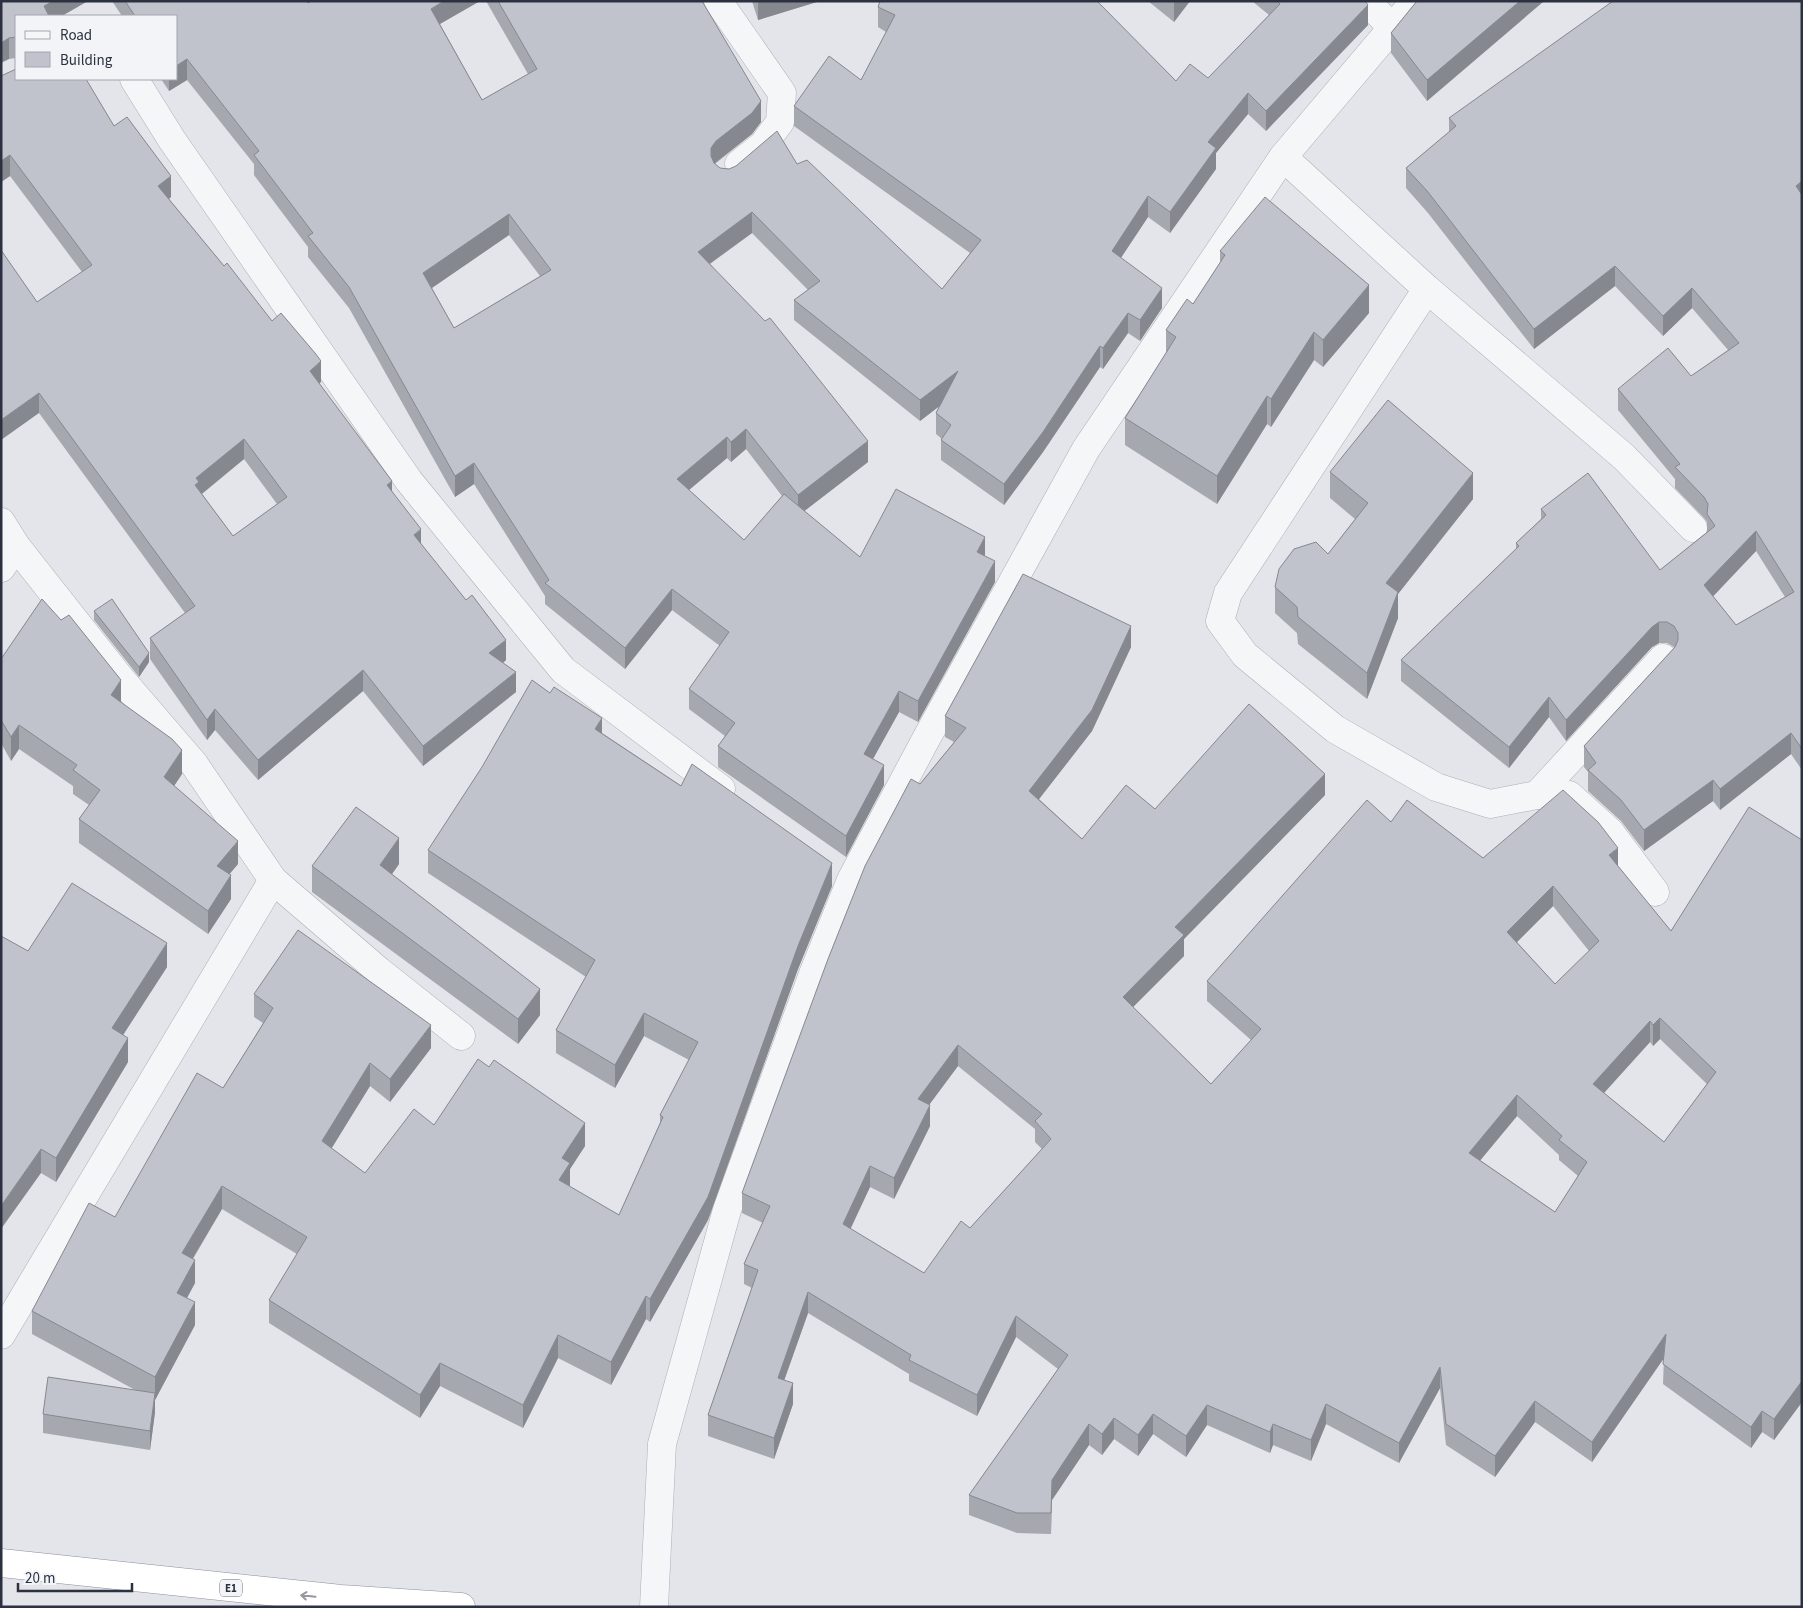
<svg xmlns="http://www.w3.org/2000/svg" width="1803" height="1608" font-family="'Source Sans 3',sans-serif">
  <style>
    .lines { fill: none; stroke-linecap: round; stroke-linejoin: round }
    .minor-casing { stroke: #acafb7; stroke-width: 29 }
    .motorway-casing { stroke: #8b909f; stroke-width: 29 }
    .minor { stroke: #f5f6f8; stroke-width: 28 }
    .motorway { stroke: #fff; stroke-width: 28 }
    .wall { fill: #a5a8af; fill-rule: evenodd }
    .shaded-wall { fill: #86888f }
    .building { fill: #c0c3cc; stroke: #86888f; fill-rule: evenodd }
    .oneway { stroke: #9698a0 }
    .labels { text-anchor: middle; stroke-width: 4; stroke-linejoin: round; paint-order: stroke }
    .shield { fill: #f2f4f7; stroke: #676c78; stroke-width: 1 }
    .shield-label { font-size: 11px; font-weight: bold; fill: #2c3141 }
  </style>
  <rect width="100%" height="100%" fill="#e3e5ea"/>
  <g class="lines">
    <g class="minor-casing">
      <g id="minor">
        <polyline points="718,1 782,93 780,122 763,145 739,164"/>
        <polyline points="1366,1 1393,28"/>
        <polyline points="134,79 172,140 409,481 563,670 721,789"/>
        <polyline points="1283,157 1427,289 1624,457 1693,528"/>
        <polyline points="1427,289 1228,593 1220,621 1245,655 1335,729 1436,787 1490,804 1537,795 1569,795 1610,832 1655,892"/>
        <polyline points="1,522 16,546 120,678 194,764 273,880 379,971 461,1036"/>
        <polyline points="1,568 16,546"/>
        <polyline points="1537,795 1663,658"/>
        <polyline points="1,1335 273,880"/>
        <polyline points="654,1607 662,1444 727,1210 813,974 851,880 926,739 1086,449 1283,157 1415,1"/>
      </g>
    </g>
    <g class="motorway-casing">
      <polyline id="motorway" points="1,1563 341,1599 461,1607"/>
    </g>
    <use href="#minor" class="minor"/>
    <use href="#motorway" class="motorway"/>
  </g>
  <g class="wall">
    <polygon points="1,1 16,16 16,58 9,59"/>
    <path d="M 112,1 L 307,1 L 308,3 L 311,1 L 480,1 L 440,24 L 482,100 L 528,74 L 486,1 L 702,1 L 761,122 L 752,134 L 715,164 L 720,168 L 729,169 L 797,164 L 942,289 L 970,253 L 794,126 L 794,106 L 861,80 L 886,32 L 878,27 L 878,7 L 1176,81 L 1208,78 L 1269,15 L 1252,1 L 1365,1 L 1368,25 L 1266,131 L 1248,114 L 1216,153 L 1216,169 L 1170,233 L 1148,217 L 1121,258 L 1162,308 L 1140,341 L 1128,333 L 1103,369 L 1100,367 L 1043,452 L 1004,505 L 941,460 L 941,440 L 942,439 L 936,434 L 936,413 L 939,406 L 920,421 L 794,320 L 794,300 L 808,290 L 752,233 L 710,264 L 868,462 L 804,511 L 860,557 L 985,556 L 995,582 L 918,722 L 899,712 L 873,759 L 884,785 L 846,857 L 718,767 L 718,746 L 725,736 L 689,709 L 689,689 L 720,646 L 672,610 L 625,669 L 545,604 L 545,596 L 474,484 L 455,497 L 349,308 L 308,257 L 308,247 L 254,175 L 254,164 L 187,80 L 169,91 L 161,79 L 176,79 L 176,16 L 122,16 ZM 509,235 L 540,276 L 454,328 L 432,288 ZM 746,449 L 782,496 L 744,540 L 689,490 L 727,458 L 731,462 Z"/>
    <polygon points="752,1 820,1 758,20"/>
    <polygon points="1148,1 1190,1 1174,22"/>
    <polygon points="1417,1 1544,1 1427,101 1391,53 1391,33"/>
    <path d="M 1802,1 L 1802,770 L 1791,754 L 1720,810 L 1713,801 L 1644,851 L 1621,821 L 1588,791 L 1588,772 L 1584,767 L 1584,746 L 1674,648 L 1674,647 L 1667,643 L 1659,643 L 1652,647 L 1566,741 L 1549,717 L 1509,768 L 1401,681 L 1401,660 L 1516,549 L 1516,543 L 1541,519 L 1541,509 L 1660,570 L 1707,532 L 1707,522 L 1704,518 L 1675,488 L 1675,479 L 1618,410 L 1618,389 L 1691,376 L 1728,350 L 1692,308 L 1663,336 L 1615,286 L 1534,349 L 1428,213 L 1406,188 L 1406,168 L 1449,132 L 1449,118 ZM 1756,551 L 1785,597 L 1736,625 L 1713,596 Z"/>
    <path d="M 1,76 L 114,126 L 171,197 L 169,199 L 224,266 L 272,321 L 321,382 L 319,383 L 392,491 L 421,544 L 506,660 L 503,663 L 516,692 L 423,766 L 363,691 L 258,780 L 215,730 L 207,740 L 150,659 L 150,638 L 185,613 L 39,413 L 37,302 L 82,272 L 10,176 L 1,182 ZM 244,459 L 277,504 L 233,536 L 202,494 Z"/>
    <polygon points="1220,251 1369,313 1323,367 1314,360 1271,427 1267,424 1217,504 1125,445 1125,418 1166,353 1166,330 1193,304 1220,263"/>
    <polygon points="1330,472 1473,499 1398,594 1398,618 1367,699 1298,644 1297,633 1275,613 1275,587 1328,554 1355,519 1330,498"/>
    <polygon points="94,611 149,662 139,677 94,620"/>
    <path d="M 1131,647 L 1092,731 L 1039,799 L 1082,839 L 1155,809 L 1325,795 L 1184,939 L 1184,956 L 1133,1007 L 1211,1084 L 1251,1040 L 1207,1001 L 1207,981 L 1391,822 L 1483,858 L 1618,867 L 1671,931 L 1802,840 L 1802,1402 L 1774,1440 L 1762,1432 L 1751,1448 L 1663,1384 L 1664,1358 L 1592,1462 L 1535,1422 L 1495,1477 L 1446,1445 L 1440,1388 L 1399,1463 L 1326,1424 L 1311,1461 L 1273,1445 L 1270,1453 L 1207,1425 L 1186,1457 L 1153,1434 L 1138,1456 L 1114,1439 L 1102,1455 L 1089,1445 L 1052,1500 L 1051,1534 L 1017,1533 L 969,1515 L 969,1495 L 1058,1369 L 1016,1337 L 977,1416 L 909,1381 L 909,1374 L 808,1313 L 784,1380 L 793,1404 L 774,1459 L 708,1436 L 708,1415 L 752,1288 L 744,1284 L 744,1264 L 763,1223 L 742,1213 L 742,1193 L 920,784 L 954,742 L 945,737 L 945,716 ZM 1553,906 L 1589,951 L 1555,984 L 1517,942 ZM 1660,1039 L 1707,1084 L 1664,1142 L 1604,1093 L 1650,1042 L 1653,1046 ZM 958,1066 L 1035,1129 L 1035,1142 L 1042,1149 L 970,1228 L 924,1273 L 850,1229 L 870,1187 L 894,1199 L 930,1126 L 929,1104 ZM 1517,1116 L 1559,1155 L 1559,1160 L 1578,1176 L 1555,1212 L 1480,1160 Z"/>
    <polygon points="1,659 121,703 182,774 174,786 238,864 229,874 231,899 208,934 79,843 79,819 89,805 73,794 73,786 19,749 11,761 1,743"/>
    <polygon points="602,733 832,886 798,969 708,1220 650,1322 646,1319 611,1385 558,1358 523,1428 440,1386 420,1418 269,1323 269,1300 297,1254 222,1209 193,1259 195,1283 187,1298 195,1325 155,1400 155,1412 150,1450 43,1433 43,1414 137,1391 32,1334 32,1311 115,1217 223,1088 263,1023 254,1017 254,994 431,1048 390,1102 370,1086 331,1148 365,1173 434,1125 585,1146 570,1169 569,1187 619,1215 660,1123 660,1115 689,1060 644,1036 615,1088 556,1053 556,1030 586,977 428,873 428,850"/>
    <polygon points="399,864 392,874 540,1015 518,1044 312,892 312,866"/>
    <polygon points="28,951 167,967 123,1035 128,1062 56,1182 41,1173"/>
  </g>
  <g class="shaded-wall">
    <polygon points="53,1 88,1 62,16 44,16 44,6"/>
    <polygon points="444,1 480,1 431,29 431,9"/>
    <polygon points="758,1 820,1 758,20"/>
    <polygon points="1174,1 1190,1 1174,22"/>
    <polygon points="1520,1 1544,1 1427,101 1427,80"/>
    <polygon points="1368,5 1368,25 1266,131 1266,111"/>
    <polygon points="9,38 9,59 1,63 1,43"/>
    <polygon points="187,59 187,80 169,91 169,79 176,79 176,66"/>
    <polygon points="1248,93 1248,114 1216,153 1216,169 1170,233 1170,212 1208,142"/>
    <polygon points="761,101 761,122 752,134 716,162 711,169 711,148 716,141"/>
    <polygon points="10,155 10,176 1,182 1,161"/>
    <polygon points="171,176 171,197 158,207 158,186"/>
    <polygon points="1802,181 1802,202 1796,186"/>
    <polygon points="1148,196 1148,217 1112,271 1112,251"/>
    <polygon points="752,212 752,233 698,272 698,252"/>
    <polygon points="509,214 509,235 423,294 423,273"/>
    <polygon points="1615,266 1615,286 1534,349 1534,329"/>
    <polygon points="1369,285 1369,313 1323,367 1323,340"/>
    <polygon points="1162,288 1162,308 1140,341 1140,320"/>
    <polygon points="1692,288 1692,308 1663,336 1663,316"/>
    <polygon points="1128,313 1128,333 1103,369 1103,348"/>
    <polygon points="1314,332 1314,360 1271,427 1271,399"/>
    <polygon points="1100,346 1100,367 1043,452 1004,505 1004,484"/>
    <polygon points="321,361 321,382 310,392 310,371"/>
    <polygon points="958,371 958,392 920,421 920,400"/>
    <polygon points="39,393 39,413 1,440 1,420"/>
    <polygon points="1267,396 1267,424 1217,504 1217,476"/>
    <polygon points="746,429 746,449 731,462 731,442"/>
    <polygon points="727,437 727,458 677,500 677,479"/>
    <polygon points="244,439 244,459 199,496 195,506 196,478"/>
    <polygon points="868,441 868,462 798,516 798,495"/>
    <polygon points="474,463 474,484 455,497 455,476"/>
    <polygon points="1473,473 1473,499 1398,594 1398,618 1367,699 1367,673 1386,583"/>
    <polygon points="392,481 392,502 387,485"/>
    <polygon points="421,529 421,550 414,535"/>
    <polygon points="1756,531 1756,551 1704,606 1704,585"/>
    <polygon points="985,537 985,558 977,552"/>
    <polygon points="995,561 995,582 918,722 918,701"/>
    <polygon points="672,589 672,610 625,669 625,648"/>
    <polygon points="1659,622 1659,643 1652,647 1566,741 1566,720 1652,627"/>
    <polygon points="1131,626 1131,647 1092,731 1029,812 1029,791"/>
    <polygon points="506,640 506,660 489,674 489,653"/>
    <polygon points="149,653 149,662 139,677 139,667"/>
    <polygon points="363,670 363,691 258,780 258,760"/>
    <polygon points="516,672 516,692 423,766 423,746"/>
    <polygon points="121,680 121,703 111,695"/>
    <polygon points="899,691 899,712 864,775 864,754"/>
    <polygon points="1549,697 1549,717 1509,768 1509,747"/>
    <polygon points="215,709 215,730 207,740 207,720"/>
    <polygon points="602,718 602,740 595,729"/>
    <polygon points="19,725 19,749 11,761 11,737"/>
    <polygon points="1791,733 1791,754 1720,810 1720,789"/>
    <polygon points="182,750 182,774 164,801 164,777"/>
    <polygon points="884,765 884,785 846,857 846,836"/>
    <polygon points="1325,774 1325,795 1184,939 1184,956 1123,1017 1123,997 1175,927"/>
    <polygon points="1713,780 1713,801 1644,851 1644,830"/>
    <polygon points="399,838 399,864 380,891 380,865"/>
    <polygon points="238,841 238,864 217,889 217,866"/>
    <polygon points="1618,848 1618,869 1609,855"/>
    <polygon points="832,863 832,886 798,969 708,1220 650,1322 650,1299 798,946"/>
    <polygon points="231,875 231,899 208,934 208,911"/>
    <polygon points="1553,886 1553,906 1507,952 1507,932"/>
    <polygon points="167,943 167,967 112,1052 112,1028"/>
    <polygon points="540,989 540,1015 518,1044 518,1019"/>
    <polygon points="644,1013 644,1036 615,1088 615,1065"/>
    <polygon points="1660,1018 1660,1039 1653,1046 1653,1025"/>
    <polygon points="1650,1021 1650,1042 1593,1105 1593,1084"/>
    <polygon points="431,1025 431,1048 390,1102 390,1079"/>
    <polygon points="128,1038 128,1062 56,1182 56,1158"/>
    <polygon points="958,1045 958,1066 918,1120 918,1099"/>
    <polygon points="370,1063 370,1086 322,1164 322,1141"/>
    <polygon points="1517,1095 1517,1116 1469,1174 1469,1153"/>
    <polygon points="930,1105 930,1126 894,1199 894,1178"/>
    <polygon points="585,1123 585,1146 570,1169 570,1186 559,1180 562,1158"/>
    <polygon points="41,1149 41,1173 1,1229 1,1206"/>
    <polygon points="870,1166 870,1187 843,1245 843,1224"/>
    <polygon points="222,1186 222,1209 182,1276 182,1253"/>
    <polygon points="195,1260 195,1283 177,1316 177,1293"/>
    <polygon points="808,1292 808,1313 778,1398 778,1378"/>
    <polygon points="646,1296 646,1319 611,1385 611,1362"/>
    <polygon points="195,1302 195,1325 155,1400 155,1412 150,1450 150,1431 155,1393 155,1377"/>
    <polygon points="1016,1316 1016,1337 977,1416 977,1395"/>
    <polygon points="1666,1334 1666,1355 1592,1462 1592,1442"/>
    <polygon points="558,1335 558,1358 523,1428 523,1405"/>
    <polygon points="440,1363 440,1386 420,1418 420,1395"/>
    <polygon points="1440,1367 1440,1388 1399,1463 1399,1443"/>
    <polygon points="1802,1381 1802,1402 1774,1440 1774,1419"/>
    <polygon points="793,1383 793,1404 774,1459 774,1438"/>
    <polygon points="1535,1401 1535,1422 1495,1477 1495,1456"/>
    <polygon points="1326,1404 1326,1424 1311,1461 1311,1440"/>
    <polygon points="1207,1405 1207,1425 1186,1457 1186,1436"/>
    <polygon points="1762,1411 1762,1432 1751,1448 1751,1427"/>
    <polygon points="1153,1414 1153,1434 1138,1456 1138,1435"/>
    <polygon points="1114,1418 1114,1439 1102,1455 1102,1434"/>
    <polygon points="1089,1424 1089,1445 1052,1500 1051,1534 1052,1480"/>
    <polygon points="1273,1424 1273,1445 1270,1453 1270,1432"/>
  </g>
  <g class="building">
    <polygon points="1,1 53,1 44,6 49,16 16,16 16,37 9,38 1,43"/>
    <path d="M 125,1 L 307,1 L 308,3 L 311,1 L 444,1 L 431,9 L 482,100 L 537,69 L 498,1 L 702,1 L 761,101 L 752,113 L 716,141 L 711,148 L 711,156 L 714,163 L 720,168 L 729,169 L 736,166 L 777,131 L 797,164 L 807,160 L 942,289 L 981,240 L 794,106 L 829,56 L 861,80 L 895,15 L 878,7 L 880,1 L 1097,1 L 1176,81 L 1190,64 L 1208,78 L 1280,4 L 1277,1 L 1365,1 L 1368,5 L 1266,111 L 1248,93 L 1208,142 L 1216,148 L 1170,212 L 1148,196 L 1112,251 L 1162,288 L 1140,320 L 1128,313 L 1103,348 L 1100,346 L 1043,432 L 1004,484 L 941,440 L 951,425 L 936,413 L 958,371 L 920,400 L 794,300 L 820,281 L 752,212 L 698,252 L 765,321 L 770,318 L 868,441 L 798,495 L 746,429 L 731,442 L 727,437 L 677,479 L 744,540 L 784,494 L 860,557 L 896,489 L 985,537 L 977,552 L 995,561 L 918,701 L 899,691 L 864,754 L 884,765 L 846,836 L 718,746 L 735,723 L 689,689 L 729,632 L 672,589 L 625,648 L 545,583 L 549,580 L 474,463 L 455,476 L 349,287 L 308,236 L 313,233 L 254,155 L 259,151 L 187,59 L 176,66 L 176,16 L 135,16 ZM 509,214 L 551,270 L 454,328 L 423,273 Z"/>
    <polygon points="1417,1 1520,1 1427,80 1391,33"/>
    <path d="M 1613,1 L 1802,1 L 1802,181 L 1796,186 L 1802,195 L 1802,749 L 1791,733 L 1720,789 L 1713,780 L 1644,830 L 1621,800 L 1588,770 L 1596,763 L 1584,746 L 1675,647 L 1678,640 L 1678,633 L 1674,626 L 1667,622 L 1659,622 L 1652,627 L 1566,720 L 1549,697 L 1509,747 L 1401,660 L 1519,546 L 1516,543 L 1546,515 L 1541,509 L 1588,473 L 1660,570 L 1715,526 L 1707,514 L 1708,504 L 1704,497 L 1675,467 L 1680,464 L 1618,389 L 1668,348 L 1691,376 L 1739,343 L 1692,288 L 1663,316 L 1615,266 L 1534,329 L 1428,192 L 1406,168 L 1456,126 L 1449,118 ZM 1756,531 L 1794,592 L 1736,625 L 1704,585 Z"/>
    <path d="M 16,69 L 16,79 L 86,79 L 114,126 L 127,117 L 171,176 L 158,186 L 224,266 L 227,263 L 272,321 L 281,313 L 315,353 L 321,361 L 310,371 L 392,481 L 387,485 L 421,529 L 414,535 L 466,600 L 472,595 L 506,640 L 489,653 L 516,672 L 423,746 L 363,670 L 258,760 L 215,709 L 207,720 L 150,638 L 195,606 L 39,393 L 1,420 L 1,250 L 37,302 L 92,265 L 10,155 L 1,161 L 1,76 ZM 244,439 L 287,497 L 233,536 L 195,485 L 199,482 L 196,478 Z"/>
    <polygon points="1265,197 1369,285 1323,340 1314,332 1271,399 1267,396 1217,476 1125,418 1176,337 1166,330 1187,299 1193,304 1225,255 1220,251"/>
    <polygon points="1388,400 1473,473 1386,583 1398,592 1367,673 1298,617 1297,607 1275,587 1279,569 1294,549 1316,542 1328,554 1368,503 1330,472"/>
    <path d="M 1023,574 L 1131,626 L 1092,710 L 1029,791 L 1082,839 L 1126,785 L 1155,809 L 1249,704 L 1325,774 L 1175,927 L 1184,935 L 1123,997 L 1211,1084 L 1261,1029 L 1207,981 L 1367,800 L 1391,822 L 1407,800 L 1483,858 L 1563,790 L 1598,822 L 1618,848 L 1609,855 L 1671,931 L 1749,807 L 1802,840 L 1802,1381 L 1774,1419 L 1762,1411 L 1751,1427 L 1663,1364 L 1666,1334 L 1592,1442 L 1535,1401 L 1495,1456 L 1446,1424 L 1440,1367 L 1399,1443 L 1326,1404 L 1311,1440 L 1273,1424 L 1270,1432 L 1207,1405 L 1186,1436 L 1153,1414 L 1138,1435 L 1114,1418 L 1102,1434 L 1089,1424 L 1052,1480 L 1051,1513 L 1017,1513 L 969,1495 L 1068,1355 L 1016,1316 L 977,1395 L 909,1360 L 911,1355 L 808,1292 L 778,1378 L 793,1383 L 774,1438 L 708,1415 L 758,1270 L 744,1264 L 770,1206 L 742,1193 L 828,959 L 865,866 L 911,779 L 920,784 L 966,728 L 945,716 ZM 1553,886 L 1599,941 L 1555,984 L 1507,932 ZM 1660,1018 L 1716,1072 L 1664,1142 L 1593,1084 L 1650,1021 L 1653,1025 ZM 958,1045 L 1042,1114 L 1035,1121 L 1051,1139 L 970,1228 L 961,1221 L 924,1273 L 843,1224 L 870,1166 L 894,1178 L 930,1105 L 918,1099 ZM 1517,1095 L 1562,1136 L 1559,1140 L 1587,1162 L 1555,1212 L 1469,1153 Z"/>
    <polygon points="42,599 61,620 69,615 121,680 111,695 172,739 182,750 164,777 238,841 217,866 231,875 208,911 79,819 100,790 73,770 77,765 19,725 11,737 1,720 1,659"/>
    <polygon points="112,599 149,653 139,667 94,611"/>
    <polygon points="532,680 550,693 554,687 602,718 595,729 681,786 692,764 832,863 798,946 708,1197 650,1299 646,1296 611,1362 558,1335 523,1405 440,1363 420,1395 269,1300 307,1237 222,1186 182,1253 195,1260 177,1293 195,1302 155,1377 32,1311 89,1203 115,1217 197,1073 223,1088 273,1008 254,994 298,930 431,1025 390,1079 370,1063 322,1141 365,1173 414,1109 434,1125 478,1059 489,1067 494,1060 585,1123 562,1158 570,1163 559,1180 619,1215 663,1117 660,1115 698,1042 644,1013 615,1065 556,1030 595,960 428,850 482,767"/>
    <polygon points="356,807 399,838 380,865 540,989 518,1019 312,866"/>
    <polygon points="72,883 167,943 112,1028 128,1038 56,1158 41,1149 1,1206 1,936 28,951"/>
    <polygon points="48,1377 155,1393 150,1431 43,1414"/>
  </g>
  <defs><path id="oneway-shaft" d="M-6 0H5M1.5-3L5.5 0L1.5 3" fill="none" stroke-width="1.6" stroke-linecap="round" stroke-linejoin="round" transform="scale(1.25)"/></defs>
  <use class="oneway" href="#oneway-shaft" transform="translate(308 1596) rotate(-174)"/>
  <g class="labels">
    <rect class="shield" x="220" y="1579.5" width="22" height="17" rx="4"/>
    <g class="shield-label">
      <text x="231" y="1592">E1</text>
    </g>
  </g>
  <rect width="1803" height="1608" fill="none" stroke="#2c3141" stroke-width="5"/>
  <rect x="15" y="15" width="162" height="65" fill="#f2f4f7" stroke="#a3a6ae"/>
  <rect x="25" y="31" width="25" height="8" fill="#f5f6f8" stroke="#a3a6ae"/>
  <text x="60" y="40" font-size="15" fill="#2c3141">Road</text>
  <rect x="25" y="52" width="25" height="15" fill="#c0c3cc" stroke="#a3a6ae"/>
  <text x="60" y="65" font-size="15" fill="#2c3141">Building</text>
  <path d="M18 1583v8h114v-8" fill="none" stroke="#2c3141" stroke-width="2.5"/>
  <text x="25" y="1583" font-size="15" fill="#2c3141" stroke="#f2f4f7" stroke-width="4" paint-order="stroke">20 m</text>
</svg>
